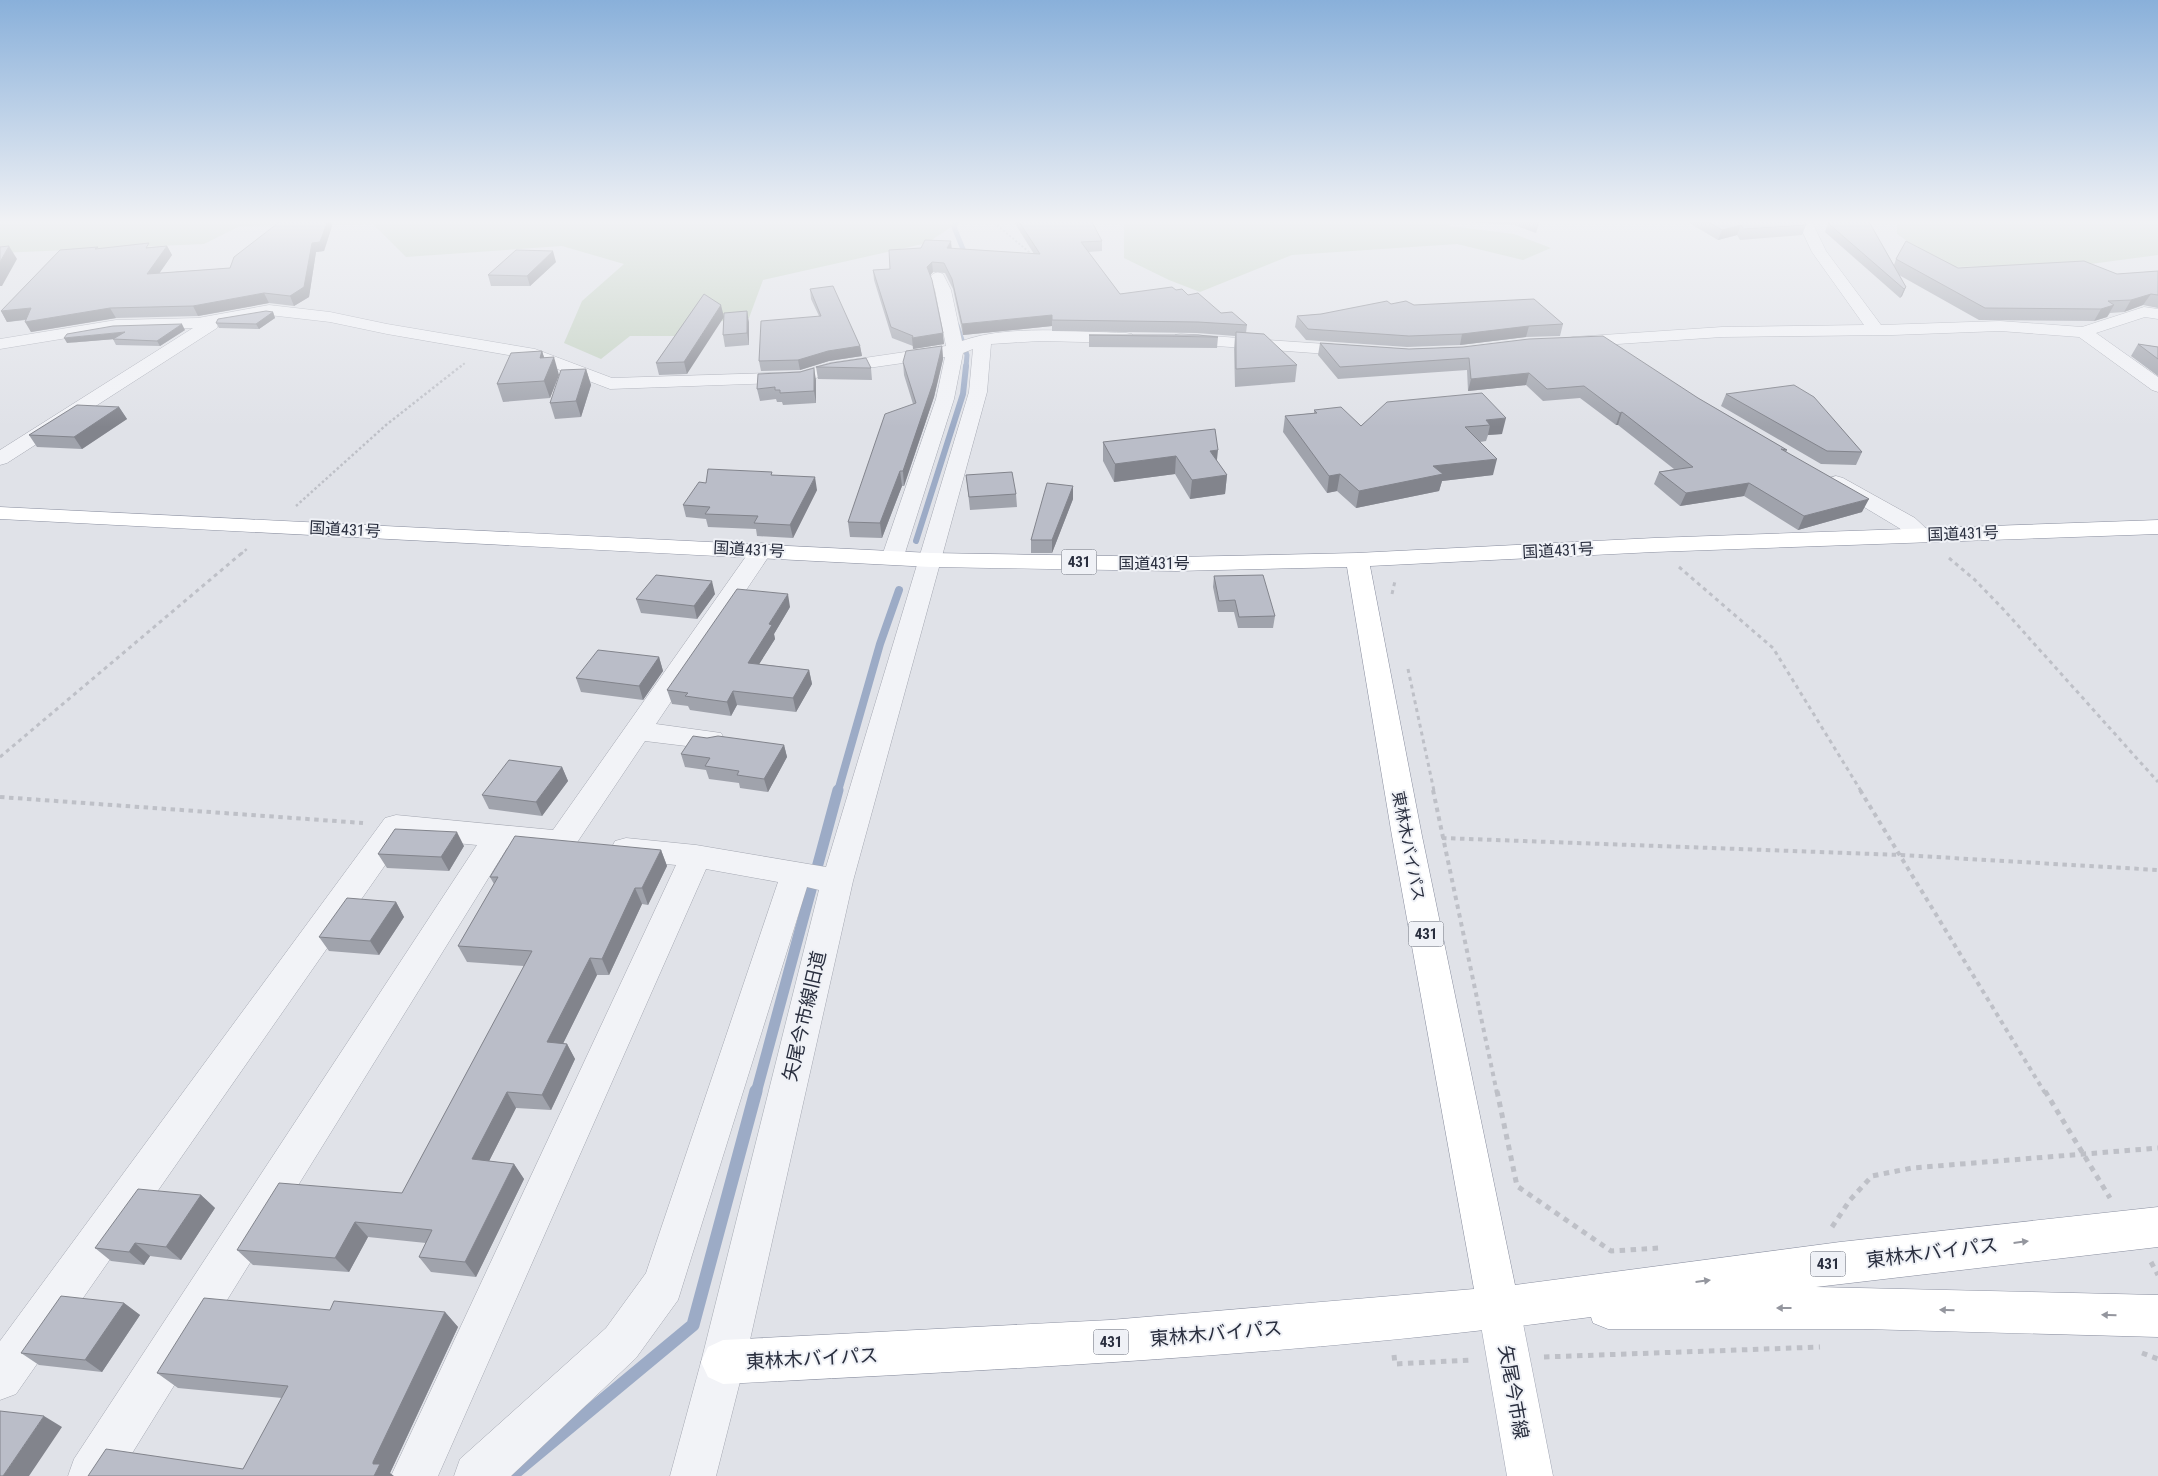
<svg xmlns="http://www.w3.org/2000/svg" width="2158" height="1476" viewBox="0 0 2158 1476" font-family="'Roboto Condensed','Noto Sans JP',sans-serif">
	<style>
		.green { fill: #c3d1c1 }
		.lines { fill: none; stroke-linecap: round; stroke-linejoin: round }
		.stream-far4 { stroke: #9cabc6; stroke-width: 5 }
		.stream-far3 { stroke: #9cabc6; stroke-width: 6 }
		.stream-far2 { stroke: #9cabc6; stroke-width: 8 }
		.stream-far1 { stroke: #9cabc6; stroke-width: 11 }
		.stream { stroke: #9cabc6; stroke-width: 13 }
		.minor-casing { stroke: #a5a8b2; stroke-width: 1 }
		.major-casing { stroke: #a0a5b3; stroke-width: 1 }
		.highway-casing { stroke: #888d9e; stroke-width: 1 }
		.path-far4 { stroke: #bec0c7; stroke-width: 2; stroke-dasharray: 2 2; stroke-linecap: butt }
		.path-far3 { stroke: #bec0c7; stroke-width: 2.5; stroke-dasharray: 2.5 2.5; stroke-linecap: butt }
		.path-far2 { stroke: #bec0c7; stroke-width: 3; stroke-dasharray: 4 4; stroke-linecap: butt }
		.path-far1 { stroke: #bec0c7; stroke-width: 4; stroke-dasharray: 4.5 4.5; stroke-linecap: butt }
		.path { stroke: #bec0c7; stroke-width: 5; stroke-dasharray: 5.5 5.5; stroke-linecap: butt }
		.minor { fill: #f2f3f7; fill-rule: evenodd }
		.major { fill: #fff; fill-rule: evenodd }
		.highway { fill: #fff; fill-rule: evenodd }
		.wall { fill: #a0a3ac }
		.shaded-wall { fill: #82848c }
		.building { fill: #babdc8; stroke: #82848c }
		.oneway { fill: #94969e }
		.labels { text-anchor: middle; stroke-width: 4; stroke-linejoin: round; paint-order: stroke }
		.shield { fill: #eff1f6; stroke: #646875; stroke-width: 1 }
		.shield-label { font-size: 15px; font-weight: bold; fill: #292e3e }
		.street-label { font-size: 16px; fill: #292e3e; stroke: #eff1f6 }
		.near-street-label { font-size: 19px; fill: #292e3e; stroke: #eff1f6 }
	</style>
	<rect width="100%" height="100%" fill="#e0e2e8"/>
	<path class="green" d="M 0,220 L 962,220 L 927,243 L 763,280 L 749,318 L 706,323 L 686,336 L 630,336 L 601,359 L 564,343 L 582,301 L 624,264 L 562,246 L 406,257 L 373,224 L 240,226 L 204,244 L 0,253 Z
		M 1124,220 L 1444,220 L 1450,226 L 1514,234 L 1551,248 L 1523,260 L 1457,244 L 1292,255 L 1200,292 L 1169,280 L 1124,258 Z
		M 1897,220 L 2155,220 L 2158,227 L 2158,255 L 2083,265 L 1944,267 L 1897,234 Z"/>
	<g class="lines">
		<path class="stream-far4" d="M 958,220 L 954,227 L 967,259
			M 957,325 L 967,355 L 966,367"/>
		<path class="stream-far3" d="M 916,541 L 963,394 L 966,366"/>
		<path class="stream-far2" d="M 838,791 L 880,644 L 899,590"/>
		<path class="stream-far1" d="M 756,1093 L 838,790"/>
		<path class="stream" d="M 511,1476 L 693,1325 L 756,1091"/>
		<defs>
			<path id="minor" d="M 1797,220 L 1811,220 L 1826,251 L 1881,325 L 2000,321 L 2082,327 L 2144,307 L 2158,309 L 2158,319 L 2145,317 L 2096,333 L 2158,377 L 2158,392 L 2152,390 L 2079,337 L 2000,331 L 1893,335 L 1722,337 L 1573,347 L 1567,346 L 1564,342 L 1567,338 L 1573,337 L 1722,327 L 1864,325 L 1812,252 Z
				M 938,272 L 943,274 L 951,290 L 962,341 C 1007,324 1077,332 1126,333 L 1132,334 L 1135,338 L 1132,342 L 1126,343 L 1040,341 L 991,344 L 987,392 L 853,881 L 745,1362 L 716,1476 L 670,1476 L 701,1362 L 819,890 L 807,887 L 678,1300 L 636,1358 L 511,1476 L 454,1476 L 460,1459 L 606,1328 L 646,1273 L 778,882 L 706,869 L 438,1476 L 391,1476 L 676,865 L 626,860 L 615,857 L 611,849 L 615,841 L 626,838 L 696,845 L 826,867 L 969,392 L 973,349 L 963,353 L 954,399 L 904,556 L 901,561 L 893,563 L 885,561 L 882,556 L 936,399 L 945,357 L 833,373 L 802,382 L 610,389 L 531,359 L 387,334 L 330,322 L 269,315 L 219,323 L 217,328 L 7,463 L 0,465 L 0,450 L 193,328 L 116,330 L 0,349 L 0,339 L 116,320 L 198,318 L 269,305 L 330,312 L 387,324 L 535,349 L 612,378 L 800,372 L 830,363 L 946,346 L 935,290 L 930,277 L 933,274 Z
				M 1181,334 L 1355,346 L 1361,347 L 1364,351 L 1361,355 L 1355,356 L 1175,343 L 1172,339 L 1175,335 Z
				M 1836,476 L 1843,478 L 1915,518 L 1933,535 L 1930,540 L 1922,542 L 1914,540 L 1899,528 L 1829,486 L 1826,482 L 1829,478 Z
				M 762,543 L 770,545 L 773,550 L 656,724 L 721,733 L 725,740 L 721,747 L 711,749 L 645,741 L 572,850 L 561,853 L 507,848 L 118,1476 L 68,1476 L 74,1459 L 477,845 L 404,838 L 16,1394 L 0,1400 L 0,1341 L 385,818 L 396,815 L 553,830 L 754,545 Z"/>
			<path id="major" d="M 1499,1287 L 1514,1293 L 1520,1308 L 1553,1476 L 1507,1476 L 1478,1308 L 1484,1293 Z"/>
			<path id="highway" d="M 0,507 L 931,553 L 1176,557 L 1357,553 L 1654,538 L 2158,520 L 2158,534 L 1654,552 L 1370,566 L 1422,836 L 1515,1285 L 1840,1242 L 2158,1207 L 2158,1247 L 1816,1287 L 2158,1295 L 2158,1337 L 1864,1329 L 1608,1329 L 1593,1323 L 1591,1317 C 1303,1355 1013,1369 723,1384 L 708,1377 L 701,1362 L 708,1347 L 723,1340 L 1110,1320 L 1474,1289 L 1392,836 L 1347,567 L 1176,571 L 931,567 L 0,519 Z"/>
		</defs>
		<use href="#minor" class="minor-casing"/>
		<use href="#major" class="major-casing"/>
		<use href="#highway" class="highway-casing"/>
		<path class="path-far4" d="M 991,220 L 1029,252 L 1028,256
			M 460,367 L 465,363"/>
		<path class="path-far3" d="M 296,506 L 386,425 L 461,366
			M 241,554 L 248,548"/>
		<path class="path-far2" d="M 1949,558 L 1975,580 L 2004,610 L 2158,782
			M 1679,567 L 1773,648 L 1861,791
			M 1392,594 L 1395,581
			M 1408,669 L 1434,791
			M 0,757 L 243,552"/>
		<path class="path-far1" d="M 1433,790 L 1497,1093
			M 1860,790 L 2045,1093
			M 0,797 L 363,823
			M 1442,838 L 1901,855 L 2158,870"/>
		<path class="path" d="M 1497,1091 L 1517,1186 L 1611,1251 L 1660,1248
			M 2045,1091 L 2110,1198
			M 1832,1227 L 1850,1200 L 1872,1176 L 1912,1168 L 2158,1148
			M 2151,1262 L 2158,1275
			M 2142,1353 L 2158,1359
			M 1394,1355 L 1395,1364 L 1472,1360
			M 1544,1357 L 1820,1347"/>
		<use href="#minor" class="minor"/>
		<use href="#major" class="major"/>
		<use href="#highway" class="highway"/>
	</g>
	<path class="wall" d="M 282,220 L 330,220 L 332,226 L 324,251 L 316,252 L 309,297 L 294,306 L 269,303 L 198,316 L 116,318 L 31,332 L 26,320 L 7,322 L 1,311 L 99,248 L 151,247 L 167,246 L 172,255 L 159,273 L 230,268 Z
		M 1014,220 L 1091,220 L 1102,241 L 1102,251 L 1088,252 L 1120,294 L 1176,290 L 1188,295 L 1221,313 L 1247,325 L 1246,333 L 1297,365 L 1295,382 L 1235,387 L 1234,349 L 1235,336 L 1197,333 L 1052,331 L 1052,326 L 963,335 L 953,289 L 945,273 L 933,272 L 930,275 L 944,344 L 913,349 L 913,346 L 892,338 L 874,280 L 873,270 L 890,269 L 952,249 L 1034,254 L 1014,222 Z
		M 1463,220 L 1539,220 L 1540,221 L 1536,233 L 1514,225 L 1463,222 Z
		M 1684,220 L 1801,220 L 1806,225 L 1802,235 L 1740,240 L 1737,235 L 1718,240 Z
		M 1829,220 L 1868,220 L 1894,265 L 1896,259 L 1958,268 L 2117,274 L 2158,271 L 2158,308 L 2143,305 L 2124,312 L 2110,313 L 2107,317 L 2094,321 L 1979,320 L 1899,275 L 1906,287 L 1902,296 L 1900,298 L 1825,232 Z
		M 556,262 L 530,286 L 491,286 L 488,275 Z
		M 810,289 L 860,346 L 862,356 L 829,361 L 800,370 L 761,371 L 759,361 L 819,316 L 811,299 Z
		M 704,294 L 687,374 L 659,375 L 656,363 Z
		M 1391,304 L 1414,305 L 1563,324 L 1560,336 L 1526,337 L 1460,345 L 1407,347 L 1306,340 L 1295,327 L 1297,316 L 1321,314 Z
		M 273,312 L 275,318 L 259,329 L 219,328 L 216,323 Z
		M 749,322 L 749,345 L 725,347 L 723,335 Z
		M 185,330 L 160,346 L 116,345 L 113,339 L 67,343 Z
		M 1089,335 L 1218,337 L 1217,348 L 1089,347 Z
		M 1320,343 L 1409,349 L 1463,347 L 1698,398 L 1787,450 L 1786,452 L 1862,512 L 1798,530 L 1744,496 L 1680,506 L 1654,484 L 1659,472 L 1674,469 L 1618,425 L 1616,425 L 1580,398 L 1543,401 L 1526,385 L 1468,391 L 1467,370 L 1338,379 L 1318,355 Z
		M 2138,344 L 2158,347 L 2158,376 L 2131,356 Z
		M 942,346 L 943,359 L 934,397 L 904,486 L 902,486 L 882,538 L 850,537 L 848,522 L 913,404 L 904,375 L 903,362 Z
		M 542,351 L 544,358 L 559,375 L 550,398 L 503,402 L 497,384 Z
		M 816,367 L 871,368 L 872,380 L 818,379 Z
		M 586,369 L 591,385 L 581,417 L 555,419 L 550,403 Z
		M 816,380 L 816,403 L 783,405 L 782,402 L 777,402 L 776,399 L 760,401 L 757,389 Z
		M 1482,393 L 1502,434 L 1488,435 L 1486,441 L 1480,442 L 1493,475 L 1442,481 L 1439,491 L 1356,508 L 1337,491 L 1327,493 L 1283,432 L 1285,416 L 1314,413 L 1314,410 L 1361,426 Z
		M 1726,394 L 1862,452 L 1856,465 L 1821,464 L 1721,406 Z
		M 119,407 L 127,419 L 82,449 L 37,447 L 29,435 Z
		M 1103,442 L 1217,462 L 1227,475 L 1225,494 L 1190,499 L 1175,474 L 1114,482 L 1103,461 Z
		M 773,475 L 817,490 L 793,538 L 757,536 L 756,529 L 708,527 L 706,519 L 686,517 L 683,505 L 706,483 Z
		M 966,475 L 1016,494 L 1017,507 L 970,510 Z
		M 1073,486 L 1073,499 L 1052,553 L 1031,553 L 1031,540 Z
		M 1214,576 L 1275,616 L 1273,628 L 1238,628 L 1234,612 L 1218,612 L 1213,587 Z
		M 715,594 L 697,619 L 641,613 L 636,599 Z
		M 790,607 L 774,634 L 775,639 L 759,664 L 809,670 L 812,684 L 796,712 L 737,705 L 731,716 L 690,710 L 688,706 L 672,704 L 667,690 Z
		M 659,657 L 663,671 L 643,700 L 581,692 L 576,678 Z
		M 707,738 L 784,745 L 787,757 L 768,792 L 740,788 L 739,783 L 709,779 L 706,770 L 685,767 L 681,754 Z
		M 562,767 L 568,781 L 542,816 L 489,809 L 482,795 Z
		M 464,846 L 449,871 L 387,868 L 378,854 Z
		M 661,850 L 667,866 L 648,905 L 642,904 L 609,975 L 597,975 L 563,1043 L 567,1044 L 575,1059 L 551,1110 L 516,1108 L 489,1161 L 514,1164 L 524,1179 L 476,1277 L 431,1272 L 419,1257 L 426,1243 L 368,1237 L 349,1272 L 253,1265 L 237,1250 L 402,1193 L 524,966 L 467,962 L 458,946 L 494,884 L 490,877 Z
		M 396,902 L 404,917 L 379,955 L 329,951 L 319,937 Z
		M 201,1195 L 215,1208 L 181,1260 L 150,1256 L 144,1265 L 111,1261 L 95,1248 Z
		M 124,1303 L 140,1315 L 102,1372 L 39,1365 L 21,1353 Z
		M 330,1310 L 445,1312 L 458,1327 L 390,1473 L 243,1469 L 282,1398 L 178,1388 L 157,1373 Z"/>
	<path class="shaded-wall" d="M 328,220 L 330,220 L 332,226 L 324,251 L 316,252 L 309,297 L 294,306 L 290,296 L 312,243 Z
		M 1741,225 L 1737,235 L 1718,240 L 1722,230 Z
		M 951,241 L 952,251 L 947,248 Z
		M 9,246 L 17,259 L 2,286 L 0,286 L 0,262 Z
		M 167,246 L 172,255 L 152,284 L 147,274 Z
		M 553,251 L 556,262 L 530,286 L 527,276 Z
		M 932,262 L 933,272 L 928,278 L 927,267 Z
		M 1906,287 L 1902,296 L 1900,298 L 1904,289 Z
		M 264,293 L 269,303 L 198,316 L 193,306 Z
		M 2151,294 L 2143,305 L 2124,312 L 2131,300 Z
		M 721,305 L 724,317 L 687,374 L 684,362 Z
		M 2114,305 L 2107,317 L 2094,321 L 2101,309 Z
		M 31,308 L 37,318 L 7,322 L 1,311 Z
		M 110,308 L 116,318 L 31,332 L 25,322 Z
		M 747,311 L 749,322 L 749,345 L 747,333 Z
		M 273,312 L 275,318 L 259,329 L 256,324 Z
		M 1052,315 L 1052,326 L 963,335 L 962,324 Z
		M 182,324 L 185,330 L 160,346 L 157,341 Z
		M 1529,326 L 1526,337 L 1460,345 L 1462,334 Z
		M 125,332 L 128,338 L 67,343 L 64,338 Z
		M 943,333 L 944,344 L 913,349 L 912,338 Z
		M 860,346 L 862,356 L 829,361 L 800,370 L 798,360 L 828,351 Z
		M 942,346 L 943,359 L 934,397 L 904,486 L 903,471 Z
		M 542,351 L 548,369 L 540,358 Z
		M 554,357 L 559,375 L 550,398 L 544,381 Z
		M 814,368 L 816,380 L 816,403 L 814,391 Z
		M 586,369 L 591,385 L 581,417 L 576,401 Z
		M 1529,373 L 1526,385 L 1468,391 L 1471,379 Z
		M 119,407 L 127,419 L 82,449 L 74,437 Z
		M 1622,412 L 1618,425 L 1616,425 L 1620,413 Z
		M 1506,418 L 1502,434 L 1488,435 L 1490,425 L 1486,420 Z
		M 1218,450 L 1216,469 L 1210,451 Z
		M 1176,456 L 1175,474 L 1114,482 L 1115,464 Z
		M 1497,459 L 1493,475 L 1442,481 L 1439,491 L 1356,508 L 1359,491 L 1433,466 Z
		M 900,471 L 902,486 L 882,538 L 880,523 Z
		M 1340,474 L 1337,491 L 1327,493 L 1329,476 Z
		M 1227,475 L 1225,494 L 1190,499 L 1192,480 Z
		M 815,477 L 817,490 L 793,538 L 790,525 Z
		M 1749,483 L 1744,496 L 1680,506 L 1686,493 Z
		M 1073,486 L 1073,499 L 1052,553 L 1052,540 Z
		M 1869,499 L 1862,512 L 1798,530 L 1804,516 Z
		M 712,581 L 715,594 L 697,619 L 694,606 Z
		M 788,594 L 790,607 L 774,634 L 775,639 L 751,677 L 748,663 L 769,624 Z
		M 659,657 L 663,671 L 643,700 L 639,686 Z
		M 809,670 L 812,684 L 796,712 L 793,698 Z
		M 733,691 L 737,705 L 731,716 L 727,702 Z
		M 784,745 L 787,757 L 768,792 L 764,779 Z
		M 562,767 L 568,781 L 542,816 L 536,802 Z
		M 457,832 L 464,846 L 449,871 L 441,857 Z
		M 661,850 L 667,866 L 648,905 L 642,888 Z
		M 635,888 L 642,904 L 609,975 L 602,959 Z
		M 396,902 L 404,917 L 379,955 L 370,941 Z
		M 590,958 L 597,975 L 556,1058 L 547,1042 Z
		M 567,1044 L 575,1059 L 551,1110 L 542,1095 Z
		M 507,1092 L 516,1108 L 482,1175 L 472,1159 Z
		M 514,1164 L 524,1179 L 476,1277 L 465,1262 Z
		M 201,1195 L 215,1208 L 181,1260 L 166,1247 Z
		M 355,1222 L 368,1237 L 349,1272 L 335,1258 Z
		M 135,1243 L 150,1256 L 144,1265 L 129,1252 Z
		M 124,1303 L 140,1315 L 102,1372 L 85,1360 Z
		M 445,1312 L 458,1327 L 390,1473 L 394,1476 L 374,1476 L 373,1462 Z
		M 44,1416 L 62,1427 L 29,1476 L 3,1476 Z"/>
	<path class="building" d="M 282,220 L 328,220 L 320,242 L 312,243 L 304,287 L 290,296 L 264,293 L 193,306 L 110,308 L 25,322 L 31,308 L 1,311 L 60,250 L 98,247 L 95,249 L 149,243 L 146,248 L 167,246 L 147,274 L 230,268 L 234,257 Z
		M 1018,220 L 1091,220 L 1102,241 L 1081,242 L 1120,294 L 1172,287 L 1176,290 L 1182,289 L 1188,295 L 1198,293 L 1221,313 L 1232,312 L 1247,325 L 1198,322 L 1052,320 L 1052,315 L 962,324 L 952,279 L 944,263 L 932,262 L 927,267 L 932,280 L 943,333 L 912,338 L 913,336 L 891,327 L 873,270 L 890,269 L 889,250 L 921,248 L 925,240 L 951,241 L 947,248 L 1040,254 Z
		M 1705,220 L 1801,220 L 1805,222 L 1806,225 L 1743,229 L 1741,225 L 1722,230 Z
		M 1830,220 L 1868,220 L 1906,287 L 1904,289 L 1829,224 Z
		M 1906,241 L 1958,268 L 2084,261 L 2117,274 L 2158,271 L 2158,295 L 2151,294 L 2131,300 L 2108,301 L 2114,305 L 2101,309 L 1985,308 L 1896,259 Z
		M 9,246 L 0,262 L 0,247 Z
		M 516,250 L 553,251 L 527,276 L 488,275 Z
		M 833,286 L 860,346 L 828,351 L 798,360 L 759,361 L 761,321 L 821,316 L 810,289 Z
		M 704,294 L 721,305 L 684,362 L 656,363 Z
		M 1534,299 L 1563,324 L 1529,326 L 1462,334 L 1409,336 L 1308,329 L 1297,316 L 1321,314 L 1387,301 L 1391,304 L 1406,301 L 1414,305 Z
		M 266,311 L 273,312 L 256,324 L 216,323 L 218,319 Z
		M 747,311 L 747,333 L 723,335 L 724,313 Z
		M 182,324 L 157,341 L 113,339 L 125,332 L 64,338 L 67,334 L 113,326 Z
		M 1236,332 L 1264,334 L 1297,365 L 1236,369 Z
		M 1089,335 L 1198,335 L 1218,337 Z
		M 1603,336 L 1698,398 L 1787,450 L 1781,449 L 1869,499 L 1804,516 L 1749,483 L 1686,493 L 1659,472 L 1693,467 L 1622,412 L 1620,413 L 1584,386 L 1547,389 L 1529,373 L 1471,379 L 1469,358 L 1340,367 L 1320,343 L 1409,349 L 1463,347 L 1529,339 Z
		M 2138,344 L 2158,347 L 2158,359 Z
		M 942,346 L 933,383 L 903,471 L 900,471 L 880,523 L 848,522 L 885,414 L 916,403 L 903,362 L 906,351 Z
		M 542,351 L 540,358 L 554,357 L 544,381 L 497,384 L 511,353 Z
		M 866,358 L 871,368 L 816,367 L 832,363 Z
		M 814,368 L 814,391 L 780,393 L 780,390 L 775,390 L 775,387 L 757,389 L 758,374 L 800,372 Z
		M 586,369 L 576,401 L 550,403 L 561,370 Z
		M 1794,385 L 1814,397 L 1862,452 L 1827,451 L 1726,394 Z
		M 1482,393 L 1506,418 L 1486,420 L 1490,425 L 1465,427 L 1497,459 L 1433,466 L 1443,474 L 1359,491 L 1340,474 L 1329,476 L 1285,416 L 1317,413 L 1314,410 L 1341,407 L 1361,426 L 1387,402 Z
		M 77,405 L 119,407 L 74,437 L 29,435 Z
		M 1215,429 L 1218,450 L 1210,451 L 1227,475 L 1192,480 L 1176,456 L 1115,464 L 1103,442 Z
		M 708,469 L 772,472 L 771,475 L 815,477 L 790,525 L 754,523 L 758,516 L 705,514 L 710,507 L 683,505 L 699,482 L 706,483 Z
		M 1012,472 L 1016,494 L 969,497 L 966,475 Z
		M 1047,483 L 1073,486 L 1052,540 L 1031,540 Z
		M 656,575 L 712,581 L 694,606 L 636,599 Z
		M 1263,575 L 1275,616 L 1239,617 L 1235,600 L 1219,601 L 1214,576 Z
		M 737,589 L 788,594 L 769,624 L 772,625 L 748,663 L 809,670 L 793,698 L 733,691 L 727,702 L 685,696 L 688,693 L 667,690 Z
		M 598,650 L 659,657 L 639,686 L 576,678 Z
		M 693,736 L 707,738 L 718,736 L 784,745 L 764,779 L 737,775 L 739,771 L 705,766 L 710,758 L 681,754 Z
		M 509,760 L 562,767 L 536,802 L 482,795 Z
		M 395,829 L 457,832 L 441,857 L 378,854 Z
		M 515,836 L 661,850 L 642,888 L 635,888 L 602,959 L 590,958 L 547,1042 L 567,1044 L 542,1095 L 507,1092 L 472,1159 L 514,1164 L 465,1262 L 419,1257 L 432,1230 L 355,1222 L 335,1258 L 237,1250 L 279,1183 L 402,1193 L 532,951 L 458,946 L 498,877 L 490,877 Z
		M 347,898 L 396,902 L 370,941 L 319,937 Z
		M 138,1189 L 201,1195 L 166,1247 L 135,1243 L 129,1252 L 95,1248 Z
		M 61,1296 L 124,1303 L 85,1360 L 21,1353 Z
		M 204,1298 L 330,1310 L 334,1301 L 445,1312 L 373,1462 L 373,1464 L 380,1464 L 374,1476 L 88,1476 L 106,1449 L 243,1469 L 288,1386 L 157,1373 Z
		M 0,1411 L 44,1416 L 3,1476 L 0,1476 Z"/>
	<defs><path id="oneway-solid" d="M-6-.8H1V-3.2L6.5 0L1 3.2V.8H-6Z" transform="scale(1.25)"/></defs>
	<g class="oneway">
		<use href="#oneway-solid" transform="translate(2021 1242) rotate(-7)"/>
		<use href="#oneway-solid" transform="translate(1703 1281) rotate(-7)"/>
		<use href="#oneway-solid" transform="translate(1784 1308) rotate(-180)"/>
		<use href="#oneway-solid" transform="translate(1947 1310) rotate(-178)"/>
		<use href="#oneway-solid" transform="translate(2109 1315) rotate(-178)"/>
	</g>
	<linearGradient id="sky" x2="0" y2="1"><stop stop-color="#89b0da"/><stop offset="0.52" stop-color="#f1f2f5"/><stop offset="1" stop-color="#f1f2f5" stop-opacity="0"/></linearGradient>
	<rect width="2158" height="427" fill="url(#sky)"/>
	<g class="labels">
		<g class="shield">
			<rect x="1061.5" y="549.5" width="35" height="25" rx="4"/>
			<rect x="1408.5" y="921.5" width="35" height="25" rx="4"/>
			<rect x="1810.5" y="1251.5" width="35" height="25" rx="4"/>
			<rect x="1093.5" y="1329.5" width="35" height="25" rx="4"/>
		</g>
		<g class="shield-label">
			<text x="1079" y="567">431</text>
			<text x="1426" y="939">431</text>
			<text x="1828" y="1269">431</text>
			<text x="1111" y="1347">431</text>
		</g>
		<g class="street-label">
			<text transform="translate(345 529) rotate(3)" y="6">国道431号</text>
			<text transform="translate(1963 533) rotate(-2)" y="6">国道431号</text>
			<text transform="translate(749 549) rotate(3)" y="6">国道431号</text>
			<text transform="translate(1558 550) rotate(-3)" y="6">国道431号</text>
			<text x="1154" y="569">国道431号</text>
			<text transform="translate(1409 846) rotate(79)" y="6">東林木バイパス</text>
		</g>
		<g class="near-street-label">
			<text transform="translate(804 1016) rotate(-77)" y="7">矢尾今市線旧道</text>
			<text transform="translate(1932 1252) rotate(-7)" y="7">東林木バイパス</text>
			<text transform="translate(1216 1333) rotate(-5)" y="7">東林木バイパス</text>
			<text transform="translate(812 1358) rotate(-3)" y="7">東林木バイパス</text>
			<text transform="translate(1514 1392) rotate(80)" y="7">矢尾今市線</text>
		</g>
	</g>
</svg>
